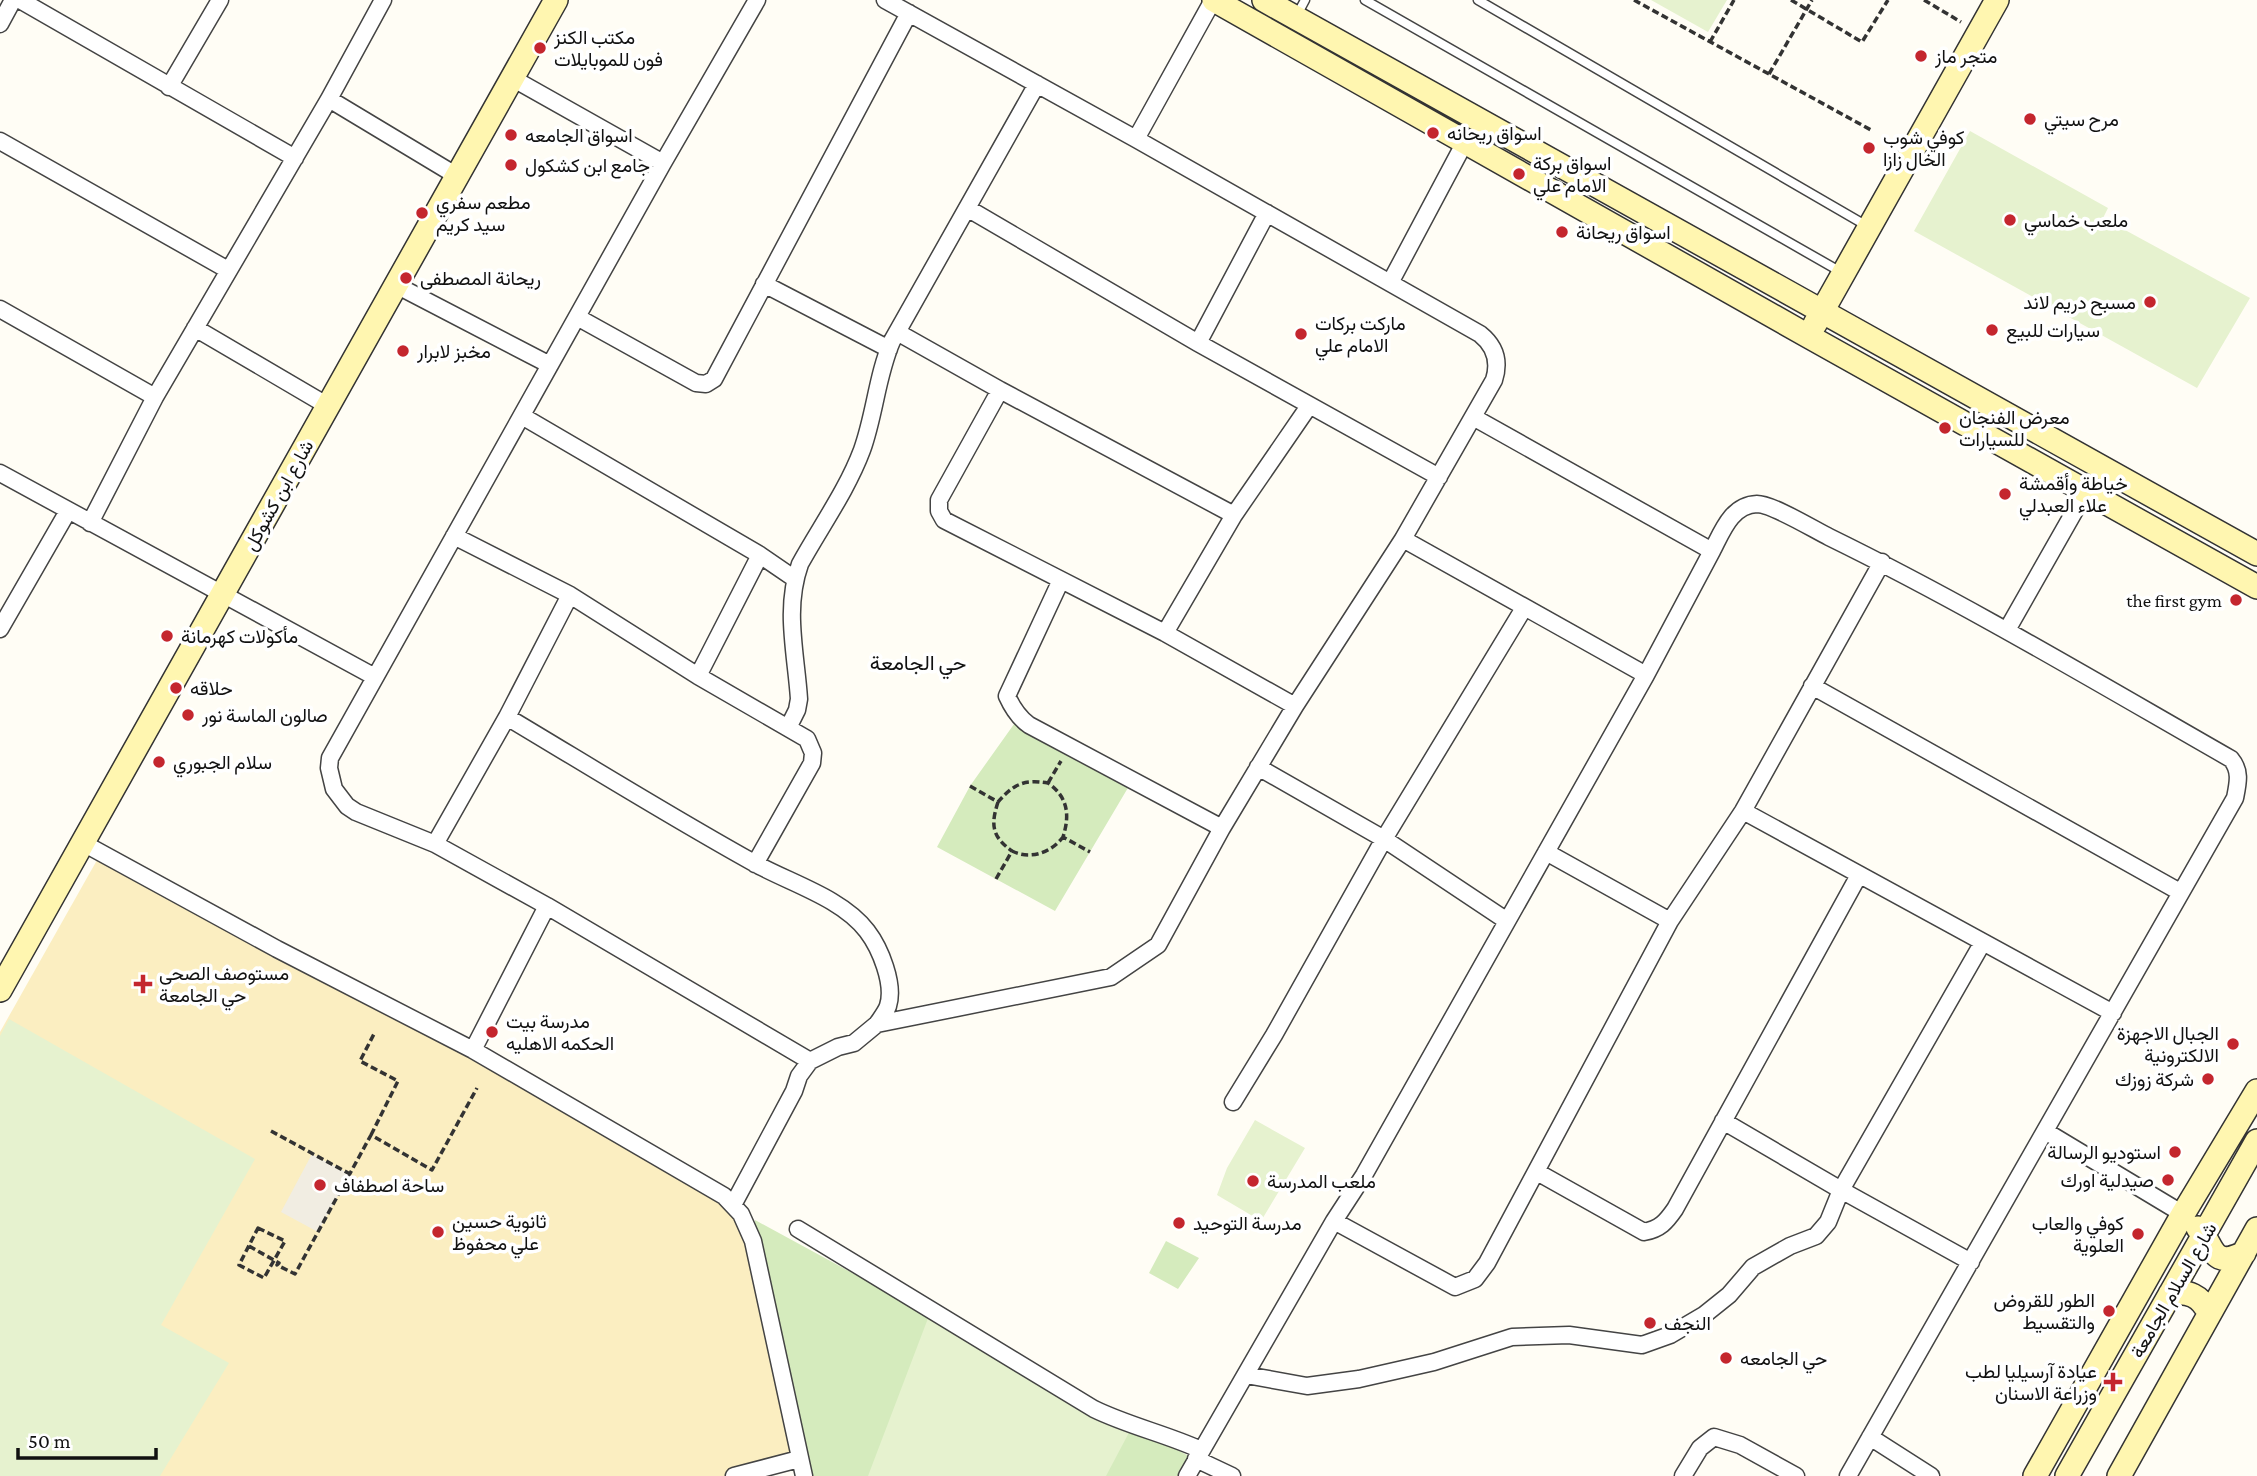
<svg xmlns="http://www.w3.org/2000/svg" width="2257" height="1476" viewBox="0 0 2257 1476" font-family="'Crimson Pro',Vazirmatn,serif">
	<style>
		.green { fill: #d5ebbd }
		.sand { fill: #fbeec1 }
		.pitch { fill: #e6f2cf }
		.plaza { fill: #f1ede2 }
		.lines { fill: none; stroke-linecap: round; stroke-linejoin: round }
		.lane-casing { stroke: #444; stroke-width: 11 }
		.street-casing { stroke: #444; stroke-width: 19 }
		.secondary-casing { stroke: #333; stroke-width: 26 }
		.path { stroke: #333; stroke-width: 3.5; stroke-dasharray: 7 3.5; stroke-linecap: butt }
		.lane { stroke: #fff; stroke-width: 8 }
		.street { stroke: #fff; stroke-width: 16 }
		.secondary { stroke: #fff6b0; stroke-width: 23 }
		.poi-dot { fill: #c4262e; stroke: #fff; stroke-width: 2.5 }
		.labels { text-anchor: middle; stroke-width: 7; stroke-linejoin: round; paint-order: stroke }
		.poi-label { font-size: 19px; fill: #111; stroke: #fff; text-anchor: start }
		.street-label { font-size: 19px; fill: #111; stroke: #fff }
		.neighbourhood-label { font-size: 21px; fill: #111; stroke: #fff }
	</style>
	<rect width="100%" height="100%" fill="#fffdf5"/>
	<path class="green" d="M 1019,717 L 1132,781 L 1055,911 L 937,847 L 970,786 Z
		M 755,1220 L 1196,1460 L 1187,1476 L 807,1476 L 753,1241 Z
		M 1166,1241 L 1199,1258 L 1178,1289 L 1149,1273 Z"/>
	<path class="sand" d="M 101,853 L 473,1050 L 741,1214 L 799,1459 L 734,1476 L 0,1476 L 0,1032 Z"/>
	<path class="pitch" d="M 1651,0 L 1727,0 L 1708,32 Z
		M 1970,131 L 2108,208 L 2103,218 L 2250,298 L 2197,388 L 1914,231 Z
		M 9,1019 L 255,1159 L 161,1325 L 229,1363 L 160,1476 L 0,1476 L 0,1036 Z
		M 1255,1120 L 1305,1148 L 1261,1221 L 1217,1195 L 1227,1168 Z
		M 930,1313 L 1133,1425 L 1106,1476 L 868,1476 Z"/>
	<path class="plaza" d="M 312,1154 L 350,1174 L 318,1232 L 281,1212 Z"/>
	<g class="lines">
		<defs>
			<path id="lane" d="M 1365,0 L 1841,272
				M 1478,0 L 1867,226
				M 1297,15 L 1305,0"/>
			<path id="street" d="M 20,0 L 295,158
				M 757,0 L 663,163 L 330,758 L 329,768 L 334,789 L 347,806 L 356,812 L 435,844 L 547,906 L 810,1061
				M 0,24 L 13,0
				M 512,78 L 663,163
				M 169,87 L 220,0
				M 329,99 L 457,176
				M 1136,139 L 1213,0
				M 0,141 L 228,270
				M 967,208 L 1198,343 L 1439,477
				M 1390,283 L 1465,142
				M 764,284 L 889,349
				M 396,285 L 550,365
				M 0,309 L 155,397
				M 577,317 L 696,383 L 706,384 L 714,379 L 909,13
				M 195,328 L 328,406
				M 897,332 L 1000,390 L 1234,515
				M 1198,343 L 1267,213
				M 1000,390 L 939,500 L 939,511 L 944,520 L 1165,633 L 1295,706
				M 522,416 L 760,555 L 795,579
				M 1473,417 L 1712,551 C 1722,532 1731,505 1757,504 C 1772,504 1813,529 1829,537 C 1966,604 2098,683 2231,759 C 2241,771 2238,783 2235,798 L 1848,1476
				M 0,473 L 375,677
				M 90,523 L 155,397 L 329,99 L 383,0
				M 454,536 L 570,595 L 698,676 L 807,739 L 813,753 L 812,763 L 755,864
				M 1403,539 L 1646,675
				M 1061,580 L 1007,696 C 1012,707 1019,718 1029,725 L 1222,828
				M 0,629 L 68,511
				M 2007,630 L 2086,491
				M 1165,633 L 1234,515 L 1309,406
				M 698,676 L 760,555
				M 1812,686 L 2180,892
				M 507,717 C 589,766 671,817 754,863 C 790,883 842,898 867,931 C 880,948 895,984 888,1006 C 886,1012 881,1018 877,1024
				M 788,728 L 797,710 L 799,699 C 796,653 784,609 800,564 C 821,526 847,490 862,450 C 875,414 877,375 892,341 L 1037,84
				M 1258,767 L 1384,839 L 1507,921
				M 1743,811 L 2113,1013
				M 83,843 L 277,949 L 473,1050 L 724,1196 L 741,1214 L 753,1241 L 804,1476
				M 435,844 L 507,717 L 570,595
				M 1546,852 L 1670,921
				M 473,1050 L 547,906
				M 1233,1102 L 1274,1035 L 1384,839 L 1524,608
				M 1723,1121 L 1841,1190 L 1971,1262
				M 2045,1131 L 2183,1214
				M 1537,1172 L 1644,1232 C 1660,1229 1666,1222 1675,1209 L 1859,875
				M 733,1205 L 794,1091 L 799,1076 L 810,1061 L 838,1047 L 854,1043 L 877,1024 L 1111,977 L 1158,945 L 1222,828 L 1295,706 L 1403,539 L 1494,380 C 1500,361 1495,346 1480,334 L 1136,139 L 885,0
				M 1334,1221 L 1455,1287 L 1475,1279 L 1487,1263 L 1670,921 L 1743,811 L 1882,562
				M 798,1229 L 1094,1409 C 1129,1426 1166,1434 1201,1450
				M 1246,1375 L 1307,1386 L 1359,1379 L 1434,1362 L 1512,1337 L 1569,1335 L 1642,1345 L 1670,1335 L 1704,1315 L 1729,1295 L 1753,1267 L 1790,1246 L 1816,1236 L 1828,1222 L 1841,1190 L 1983,942
				M 1870,1437 L 1931,1476
				M 1196,1459 L 1232,1476
				M 734,1476 L 799,1459
				M 1187,1476 L 1334,1221 L 1364,1175 L 1646,675 L 1712,551
				M 1683,1476 L 1700,1448 L 1714,1437 L 1740,1445 L 1796,1476"/>
			<path id="secondary" d="M 1214,0 L 1808,336 L 2257,587
				M 1264,0 L 2257,554
				M 1815,324 L 1997,0
				M 0,990 L 556,0
				M 2198,1228 C 2214,1244 2210,1270 2244,1253
				M 2170,1294 C 2188,1290 2201,1296 2209,1313
				M 2035,1476 L 2183,1214 L 2257,1091
				M 2067,1476 L 2257,1141
				M 2119,1476 L 2257,1229"/>
		</defs>
		<use href="#lane" class="lane-casing"/>
		<use href="#street" class="street-casing"/>
		<use href="#secondary" class="secondary-casing"/>
		<path class="path" d="M 1634,0 L 1871,130
			M 1791,0 L 1862,42 L 1888,0
			M 1924,0 L 1961,22
			M 1710,42 L 1734,0
			M 1769,74 L 1812,0
			M 1048,783 L 1061,761
			M 970,786 L 998,802 C 1014,784 1024,779 1048,783 C 1068,797 1070,815 1063,837 L 1090,852
			M 998,802 C 991,824 991,836 1012,851
			M 996,879 L 1012,851 C 1030,860 1051,853 1063,837
			M 271,1131 L 350,1174
			M 371,1135 L 398,1081 L 360,1061 L 375,1032
			M 258,1228 L 285,1241 L 264,1278 L 239,1265 Z
			M 249,1246 L 279,1263 L 277,1265 L 295,1274 L 371,1135 L 432,1170 L 477,1088"/>
		<use href="#lane" class="lane"/>
		<use href="#street" class="street"/>
		<use href="#secondary" class="secondary"/>
	</g>
	<g class="poi-dot">
		<circle cx="540" cy="48" r="7"/>
		<circle cx="1921" cy="56" r="7"/>
		<circle cx="2030" cy="119" r="7"/>
		<circle cx="1433" cy="133" r="7"/>
		<circle cx="511" cy="135" r="7"/>
		<circle cx="1869" cy="148" r="7"/>
		<circle cx="511" cy="165" r="7"/>
		<circle cx="1519" cy="174" r="7"/>
		<circle cx="422" cy="213" r="7"/>
		<circle cx="2010" cy="220" r="7"/>
		<circle cx="1562" cy="232" r="7"/>
		<circle cx="406" cy="278" r="7"/>
		<circle cx="2150" cy="302" r="7"/>
		<circle cx="1992" cy="330" r="7"/>
		<circle cx="1301" cy="334" r="7"/>
		<circle cx="403" cy="351" r="7"/>
		<circle cx="1945" cy="428" r="7"/>
		<circle cx="2005" cy="494" r="7"/>
		<circle cx="2236" cy="600" r="7"/>
		<circle cx="167" cy="636" r="7"/>
		<circle cx="176" cy="688" r="7"/>
		<circle cx="188" cy="715" r="7"/>
		<circle cx="159" cy="762" r="7"/>
		<path d="M139.5 973.5h7v7h7v7h-7v7h-7v-7h-7v-7h7z"/>
		<circle cx="492" cy="1032" r="7"/>
		<circle cx="2233" cy="1044" r="7"/>
		<circle cx="2208" cy="1079" r="7"/>
		<circle cx="2175" cy="1152" r="7"/>
		<circle cx="2168" cy="1180" r="7"/>
		<circle cx="1253" cy="1181" r="7"/>
		<circle cx="320" cy="1185" r="7"/>
		<circle cx="1179" cy="1223" r="7"/>
		<circle cx="438" cy="1232" r="7"/>
		<circle cx="2138" cy="1234" r="7"/>
		<circle cx="2109" cy="1311" r="7"/>
		<circle cx="1650" cy="1323" r="7"/>
		<circle cx="1726" cy="1358" r="7"/>
		<path d="M2109.5 1371.5h7v7h7v7h-7v7h-7v-7h-7v-7h7z"/>
	</g>
	<g class="labels">
		<g class="poi-label">
			<text x="554" y="44">مكتب الكنز<tspan x="554" dy="22">فون للموبايلات</tspan></text>
			<text x="1935" y="63">متجر ماز</text>
			<text x="2044" y="126">مرح سيتي</text>
			<text x="1447" y="140">اسواق ريحانه</text>
			<text x="525" y="142">اسواق الجامعه</text>
			<text x="1883" y="144">كوفي شوب<tspan x="1883" dy="22">الخال زازا</tspan></text>
			<text x="1533" y="170">اسواق بركة<tspan x="1533" dy="22">الامام علي</tspan></text>
			<text x="525" y="172">جامع ابن كشكول</text>
			<text x="436" y="209">مطعم سفري<tspan x="436" dy="22">سيد كريم</tspan></text>
			<text x="2024" y="227">ملعب خماسي</text>
			<text x="1576" y="239">اسواق ريحانة</text>
			<text x="420" y="285">ريحانة المصطفى</text>
			<text x="2136" y="309" text-anchor="end">مسبح دريم لاند</text>
			<text x="1315" y="330">ماركت بركات<tspan x="1315" dy="22">الامام علي</tspan></text>
			<text x="2006" y="337">سيارات للبيع</text>
			<text x="417" y="358">مخبز لابرار</text>
			<text x="1959" y="424">معرض الفنجان<tspan x="1959" dy="22">للسيارات</tspan></text>
			<text x="2019" y="490">خياطة وأقمشة<tspan x="2019" dy="22">علاء العبدلي</tspan></text>
			<text x="2222" y="607" text-anchor="end">the first gym</text>
			<text x="181" y="643">مأكولات كهرمانة</text>
			<text x="190" y="695">حلاقه</text>
			<text x="202" y="722">صالون الماسة نور</text>
			<text x="173" y="769">سلام الجبوري</text>
			<text x="159" y="980">مستوصف الصحي<tspan x="159" dy="22">حي الجامعة</tspan></text>
			<text x="506" y="1028">مدرسة بيت<tspan x="506" dy="22">الحكمه الاهليه</tspan></text>
			<text x="2219" y="1040" text-anchor="end">الجبال الاجهزة<tspan x="2219" dy="22">الالكترونية</tspan></text>
			<text x="2194" y="1086" text-anchor="end">شركة زوزك</text>
			<text x="2161" y="1159" text-anchor="end">استوديو الرسالة</text>
			<text x="2154" y="1187" text-anchor="end">صيدلية اورك</text>
			<text x="1267" y="1188">ملعب المدرسة</text>
			<text x="334" y="1192">ساحة اصطفاف</text>
			<text x="452" y="1228">ثانوية حسين<tspan x="452" dy="22">علي محفوظ</tspan></text>
			<text x="1193" y="1230">مدرسة التوحيد</text>
			<text x="2124" y="1230" text-anchor="end">كوفي والعاب<tspan x="2124" dy="22">العلوية</tspan></text>
			<text x="2095" y="1307" text-anchor="end">الطور للقروض<tspan x="2095" dy="22">والتقسيط</tspan></text>
			<text x="1664" y="1330">النجف</text>
			<text x="1740" y="1365">حي الجامعه</text>
			<text x="2097" y="1378" text-anchor="end">عيادة آرسيليا لطب<tspan x="2097" dy="22">وزراعة الاسنان</tspan></text>
		</g>
		<g class="street-label">
			<text transform="translate(278 495) rotate(-61)" y="7">شارع ابن كشوكل</text>
			<text transform="translate(2173 1290) rotate(-60)" y="7">شارع السلام الجامعة</text>
		</g>
		<g class="neighbourhood-label">
			<text x="918" y="670">حي الجامعة</text>
		</g>
	</g>
	<path d="M18 1448v10h138v-10" fill="none" stroke="#111111" stroke-width="3.5"/>
	<text x="28" y="1448" font-size="21" fill="#111111" stroke="#ffffff" stroke-width="5" paint-order="stroke">50 m</text>
</svg>
